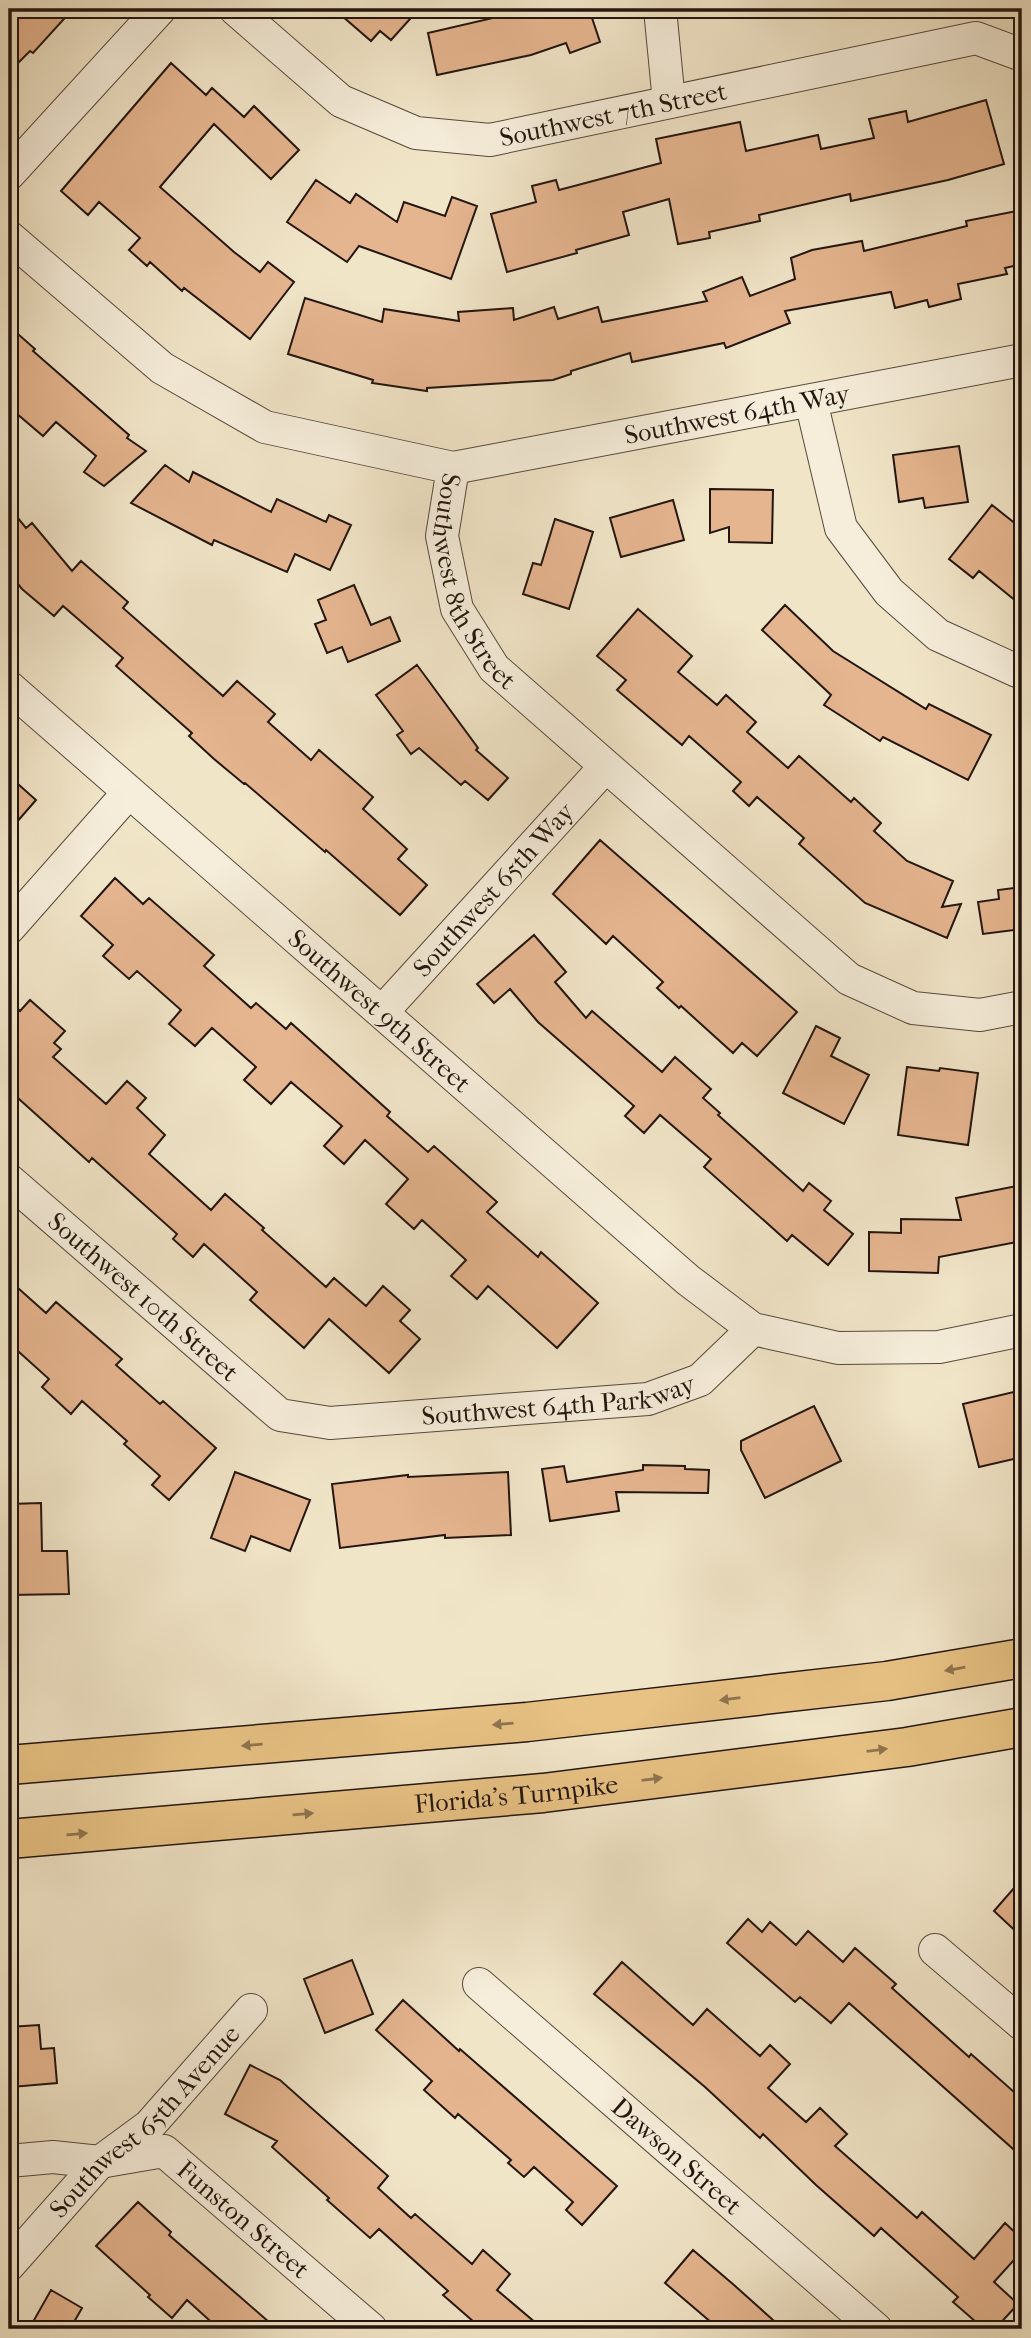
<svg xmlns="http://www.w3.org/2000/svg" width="1031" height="2338" viewBox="0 0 1031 2338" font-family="'IM FELL French Canon',serif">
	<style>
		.building { fill: #e5b58f; stroke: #23150f; stroke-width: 2 }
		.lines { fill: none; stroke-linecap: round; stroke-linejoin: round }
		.minor-casing { stroke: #56493d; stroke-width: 34 }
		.motorway-casing { stroke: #23150f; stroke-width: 41 }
		.minor { stroke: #f6eedb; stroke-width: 32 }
		.motorway { stroke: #e8c284; stroke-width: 38 }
		.oneway { fill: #8f744f }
		.labels { text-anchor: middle; stroke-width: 5; stroke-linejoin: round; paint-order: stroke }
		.street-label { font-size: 26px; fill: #23150f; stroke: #f6eedb }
	</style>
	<rect width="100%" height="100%" fill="#f1e5c8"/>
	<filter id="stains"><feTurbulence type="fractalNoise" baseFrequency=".00286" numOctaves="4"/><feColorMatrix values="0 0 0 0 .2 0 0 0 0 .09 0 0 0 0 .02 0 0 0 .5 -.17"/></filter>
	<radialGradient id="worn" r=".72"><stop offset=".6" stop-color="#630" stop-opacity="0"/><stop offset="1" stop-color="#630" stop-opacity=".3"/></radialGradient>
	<path class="building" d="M 9,9 L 73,9 L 33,53 L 30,51 L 9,72 Z
		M 334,9 L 419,9 L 391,40 L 380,31 L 371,41 Z
		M 513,9 L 589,9 L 600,42 L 570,53 L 566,43 L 531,55 L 437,75 L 428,33 L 514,13 Z
		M 171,63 L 206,95 L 212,88 L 244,117 L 254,106 L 299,150 L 271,179 L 214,124 L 160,187 L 234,252 L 260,272 L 268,262 L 294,282 L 250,339 L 184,288 L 182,291 L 150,262 L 147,266 L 129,250 L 140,238 L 99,202 L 88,215 L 61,191 Z
		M 986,100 L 1004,164 L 948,180 L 851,201 L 850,194 L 759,215 L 760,221 L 709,232 L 710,238 L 678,244 L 669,199 L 623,212 L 629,235 L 576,250 L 577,253 L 507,272 L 491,214 L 536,202 L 532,186 L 556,180 L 559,190 L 661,163 L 656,139 L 740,122 L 746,151 L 818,135 L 821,149 L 874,138 L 869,119 L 906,111 L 908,122 Z
		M 316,180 L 350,203 L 356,194 L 397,222 L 404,202 L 445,216 L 452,197 L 477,206 L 451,279 L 359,246 L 347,262 L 287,222 Z
		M 1022,210 L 1022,264 L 1005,268 L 1007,274 L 958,284 L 961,299 L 929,307 L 927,300 L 895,308 L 891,292 L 785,311 L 790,323 L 726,348 L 724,343 L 632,362 L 630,353 L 571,371 L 571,374 L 553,380 L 427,388 L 427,391 L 372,383 L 373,380 L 288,354 L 305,298 L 382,322 L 384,309 L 459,321 L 458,312 L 513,308 L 514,320 L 554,307 L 558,319 L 598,307 L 602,322 L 707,301 L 703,292 L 742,277 L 750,296 L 795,279 L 791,258 L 812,250 L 862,241 L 864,251 L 967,226 L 966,221 Z
		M 9,330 L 16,336 L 18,334 L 35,349 L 33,351 L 129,435 L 127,438 L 146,451 L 104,486 L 84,472 L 96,456 L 56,422 L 43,436 L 9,407 Z
		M 959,446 L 968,502 L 925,508 L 923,498 L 899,502 L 893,455 Z
		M 165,465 L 189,482 L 193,472 L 271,512 L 277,499 L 326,522 L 329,515 L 351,525 L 330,570 L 295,554 L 287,572 L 214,540 L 212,545 L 131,503 Z
		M 710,489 L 773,490 L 772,543 L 729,542 L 729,527 L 710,533 Z
		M 673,500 L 684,540 L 621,557 L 610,518 Z
		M 992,505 L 1022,529 L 1022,606 L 979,571 L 973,578 L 949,559 Z
		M 9,507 L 26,528 L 32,523 L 72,571 L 81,561 L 128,602 L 123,608 L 223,696 L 237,681 L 275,714 L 268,722 L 311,760 L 319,750 L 373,797 L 363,809 L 407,849 L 398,859 L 427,885 L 400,915 L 326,850 L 325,852 L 245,783 L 244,784 L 214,759 L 189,736 L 192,733 L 116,666 L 123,658 L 63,606 L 54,616 L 22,589 L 9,573 Z
		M 555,519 L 593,532 L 569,609 L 523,594 L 533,563 L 541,565 Z
		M 354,585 L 371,625 L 390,617 L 400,641 L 348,662 L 342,647 L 327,653 L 315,624 L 326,620 L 318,600 Z
		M 785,605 L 833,651 L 926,709 L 929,704 L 991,735 L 968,780 L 883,737 L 880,741 L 824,705 L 831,695 L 762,630 Z
		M 638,609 L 692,656 L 678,672 L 717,705 L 726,695 L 756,722 L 747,732 L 788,768 L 799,756 L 851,802 L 854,798 L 881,823 L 874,831 L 907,861 L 953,881 L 942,907 L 961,904 L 947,938 L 865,903 L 799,844 L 804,838 L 757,797 L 749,806 L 733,791 L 741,782 L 689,736 L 682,745 L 617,690 L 626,680 L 597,656 Z
		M 417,665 L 478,748 L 476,750 L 508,778 L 488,800 L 465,781 L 461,785 L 419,748 L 411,754 L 397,735 L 403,731 L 376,695 Z
		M 9,776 L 36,800 L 9,831 Z
		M 600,840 L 797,1012 L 757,1056 L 742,1043 L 733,1053 L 681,1006 L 679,1008 L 657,988 L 663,982 L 613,936 L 606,944 L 553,894 Z
		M 115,878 L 143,904 L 149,898 L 214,955 L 204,966 L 251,1008 L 256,1003 L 286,1029 L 291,1023 L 390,1112 L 387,1116 L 428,1152 L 434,1146 L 497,1202 L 487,1212 L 538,1257 L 541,1252 L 598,1303 L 557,1348 L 488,1286 L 477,1299 L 451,1276 L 466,1260 L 422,1220 L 414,1229 L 386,1204 L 408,1179 L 365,1140 L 344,1164 L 324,1146 L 342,1126 L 291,1082 L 271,1104 L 244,1080 L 256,1067 L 212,1028 L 195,1046 L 169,1024 L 181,1010 L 137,971 L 129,979 L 103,956 L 113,945 L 81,916 Z
		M 1022,887 L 1022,929 L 983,934 L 978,902 L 999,899 L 998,890 Z
		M 534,935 L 566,972 L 555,982 L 586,1018 L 592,1011 L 662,1072 L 675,1057 L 711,1089 L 703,1098 L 720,1113 L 718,1115 L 803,1191 L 809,1183 L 831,1201 L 824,1210 L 853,1234 L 828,1265 L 792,1235 L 787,1241 L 704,1167 L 711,1159 L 660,1115 L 644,1133 L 625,1116 L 634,1106 L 538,1022 L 510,989 L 494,1003 L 477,984 Z
		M 9,1000 L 20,1011 L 30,1000 L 65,1031 L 54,1043 L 61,1049 L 53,1057 L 106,1104 L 127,1081 L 146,1098 L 137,1108 L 165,1135 L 149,1154 L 211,1210 L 225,1194 L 264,1228 L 262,1230 L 326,1287 L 334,1278 L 366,1306 L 383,1286 L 410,1310 L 400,1321 L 420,1339 L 389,1373 L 329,1319 L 304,1348 L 250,1300 L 257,1292 L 204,1244 L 193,1257 L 173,1239 L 177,1234 L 92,1158 L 89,1162 L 9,1090 Z
		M 816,1026 L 840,1038 L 831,1056 L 869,1075 L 844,1124 L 783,1093 Z
		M 907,1067 L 939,1071 L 940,1068 L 978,1073 L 968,1145 L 898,1135 Z
		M 1022,1185 L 1022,1241 L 939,1257 L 938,1273 L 869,1271 L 869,1232 L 901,1233 L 901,1219 L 961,1220 L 956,1198 Z
		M 9,1280 L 46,1313 L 56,1302 L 122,1359 L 116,1365 L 160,1404 L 163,1401 L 216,1448 L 169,1500 L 152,1485 L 160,1476 L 124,1444 L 127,1441 L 82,1401 L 71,1414 L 42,1387 L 49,1379 L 9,1343 Z
		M 1022,1390 L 1022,1457 L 979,1467 L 963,1404 Z
		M 814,1406 L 841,1461 L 765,1498 L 741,1450 L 741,1441 Z
		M 643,1465 L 685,1466 L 685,1469 L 709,1470 L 708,1493 L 616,1492 L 619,1511 L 550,1521 L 542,1469 L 564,1466 L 567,1482 L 643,1470 Z
		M 235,1472 L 310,1500 L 290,1551 L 251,1536 L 245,1551 L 211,1538 Z
		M 508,1472 L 511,1535 L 445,1538 L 445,1535 L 340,1548 L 332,1484 L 408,1475 L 408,1477 Z
		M 41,1503 L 42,1551 L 67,1551 L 69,1594 L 9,1595 L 9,1504 Z
		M 1022,1879 L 1022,1937 L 994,1911 Z
		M 748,1919 L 762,1932 L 770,1922 L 796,1945 L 808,1931 L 843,1962 L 855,1948 L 896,1984 L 892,1988 L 969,2057 L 971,2054 L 1022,2099 L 1022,2157 L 849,2003 L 831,2023 L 800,1997 L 795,2002 L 727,1943 Z
		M 352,1960 L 373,2014 L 325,2033 L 304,1979 Z
		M 622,1962 L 693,2025 L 707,2009 L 760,2056 L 770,2045 L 790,2064 L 768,2088 L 806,2122 L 820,2108 L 847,2134 L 835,2146 L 917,2218 L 922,2212 L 974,2259 L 1005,2223 L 1022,2239 L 1022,2251 L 994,2282 L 1018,2304 L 995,2329 L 984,2329 L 953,2302 L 958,2297 L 881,2228 L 874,2236 L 816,2185 L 763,2134 L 760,2138 L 705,2087 L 594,1994 Z
		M 403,2000 L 459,2051 L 460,2049 L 617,2186 L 582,2225 L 566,2210 L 573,2202 L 534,2167 L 524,2177 L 508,2163 L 511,2160 L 458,2114 L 455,2118 L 424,2090 L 432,2081 L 376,2030 Z
		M 39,2025 L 41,2049 L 54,2048 L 57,2083 L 12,2087 L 9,2027 Z
		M 250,2065 L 280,2080 L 388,2176 L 378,2188 L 411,2218 L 415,2214 L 472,2264 L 483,2250 L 510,2274 L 497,2290 L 543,2329 L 482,2329 L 443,2295 L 448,2291 L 379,2229 L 370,2238 L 327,2200 L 329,2198 L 272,2147 L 277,2141 L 225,2114 Z
		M 138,2202 L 171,2232 L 169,2235 L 277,2329 L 219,2329 L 187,2300 L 172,2318 L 148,2297 L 150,2295 L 96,2246 Z
		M 693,2250 L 734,2285 L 783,2329 L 719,2329 L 665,2283 Z
		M 51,2290 L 82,2308 L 70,2329 L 29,2329 Z"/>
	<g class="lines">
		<defs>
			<g id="minor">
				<path id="s1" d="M 235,9 L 341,101 L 416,133 L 490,140 L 976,38 L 1022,55"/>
				<path d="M 660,9 L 669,102"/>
				<path d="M 9,174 L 160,9"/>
				<path id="s2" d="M 9,237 L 162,368 L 265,427 L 453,468 L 442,536 L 457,609 L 494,668 L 849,979 L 913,1008 L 980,1015 L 1022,1007"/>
				<path d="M 811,401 L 841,528 L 889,592 L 938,635 L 1017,671 L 1022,671"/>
				<path id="s3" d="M 453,468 L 1022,360"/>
				<path id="s4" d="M 9,687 L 688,1280 L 753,1329 L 838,1348 L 939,1347 L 1022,1330"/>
				<path d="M 9,928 L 129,792"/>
				<path id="s5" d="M 383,1011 L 605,767"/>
				<path id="s6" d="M 9,1180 L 280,1415 L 330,1423 L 648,1399 L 700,1380 L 753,1329"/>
				<path d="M 935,1950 L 1022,2024"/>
				<path id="s7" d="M 479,1984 L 876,2329"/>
				<path id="s8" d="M 9,2161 L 53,2157 L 100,2162 L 164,2151 L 371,2329"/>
				<path id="s9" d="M 9,2265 L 100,2162 L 149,2126 L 251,2010"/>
			</g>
			<g id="motorway">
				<path d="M 9,1765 L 527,1722 L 887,1681 L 1022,1658"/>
				<path id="s10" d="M 9,1839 L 543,1793 L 907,1747 L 1022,1727"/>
			</g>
		</defs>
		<use href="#minor" class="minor-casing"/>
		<use href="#motorway" class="motorway-casing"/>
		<use href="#minor" class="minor"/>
		<use href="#motorway" class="motorway"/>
	</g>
	<defs><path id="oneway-solid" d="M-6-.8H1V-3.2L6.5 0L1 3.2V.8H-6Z" transform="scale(1.75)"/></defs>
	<g class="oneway">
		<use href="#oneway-solid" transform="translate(955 1669) rotate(170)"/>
		<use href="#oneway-solid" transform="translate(730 1699) rotate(173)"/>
		<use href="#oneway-solid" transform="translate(503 1724) rotate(175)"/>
		<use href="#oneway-solid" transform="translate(252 1745) rotate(175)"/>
		<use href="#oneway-solid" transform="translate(877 1750) rotate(-7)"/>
		<use href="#oneway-solid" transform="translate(652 1779) rotate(-7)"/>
		<use href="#oneway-solid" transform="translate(303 1814) rotate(-5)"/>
		<use href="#oneway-solid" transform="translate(77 1834) rotate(-5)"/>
	</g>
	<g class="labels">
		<g class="street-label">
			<text dy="9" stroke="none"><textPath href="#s1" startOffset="422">Southwest 7th Street</textPath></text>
			<text dy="9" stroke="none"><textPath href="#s3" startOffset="289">Southwest 64th Way</textPath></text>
			<text dy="9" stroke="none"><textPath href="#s2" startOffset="634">Southwest 8th Street</textPath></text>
			<text dy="9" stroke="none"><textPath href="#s5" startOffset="164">Southwest 65th Way</textPath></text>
			<text dy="9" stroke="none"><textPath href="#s4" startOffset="492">Southwest 9th Street</textPath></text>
			<text dy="9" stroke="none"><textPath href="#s6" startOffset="178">Southwest 10th Street</textPath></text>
			<text dy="9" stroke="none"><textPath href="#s6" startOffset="639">Southwest 64th Parkway</textPath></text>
			<text dy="9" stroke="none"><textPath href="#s10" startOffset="509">Florida's Turnpike</textPath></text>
			<text dy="9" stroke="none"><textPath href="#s9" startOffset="198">Southwest 65th Avenue</textPath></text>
			<text dy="9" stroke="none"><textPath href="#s7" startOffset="262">Dawson Street</textPath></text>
			<text dy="9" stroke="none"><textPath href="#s8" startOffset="261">Funston Street</textPath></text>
		</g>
	</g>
	<rect width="1031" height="2338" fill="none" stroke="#f1e5c8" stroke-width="35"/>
	<rect x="10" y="10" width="1010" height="2317" fill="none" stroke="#23150f" stroke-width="3.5"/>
	<rect x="18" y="18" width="996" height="2303" fill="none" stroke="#23150f" stroke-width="2"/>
	<rect width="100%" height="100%" filter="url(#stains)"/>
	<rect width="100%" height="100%" fill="url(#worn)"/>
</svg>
